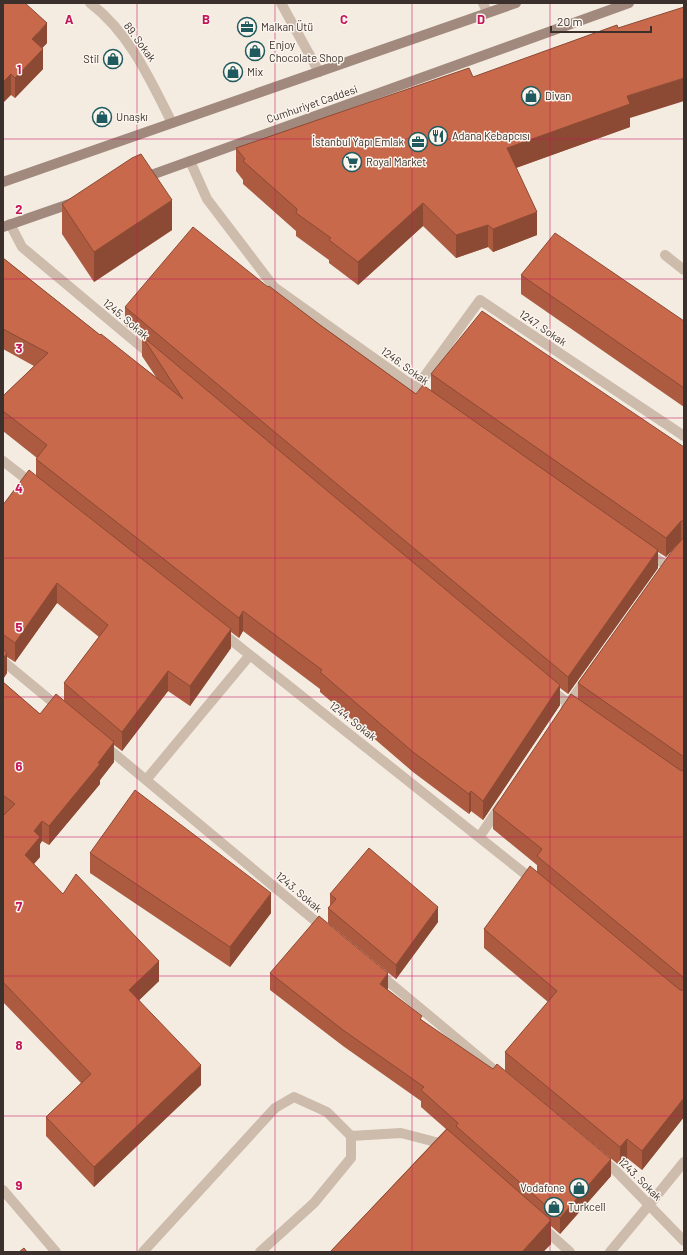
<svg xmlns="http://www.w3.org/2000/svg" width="687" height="1255" viewBox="0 0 687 1255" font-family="Barlow,sans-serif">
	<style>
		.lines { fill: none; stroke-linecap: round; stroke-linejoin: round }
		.service { stroke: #cdbbac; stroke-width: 10 }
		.pedestrian { stroke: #cdbbac; stroke-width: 10 }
		.minor { stroke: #cdbbac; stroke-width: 10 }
		.secondary { stroke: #a18a7d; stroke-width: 10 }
		.wall { fill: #ac5a40 }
		.shaded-wall { fill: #8c4a34 }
		.building { fill: #c8694b; stroke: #8c4a34 }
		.grid { fill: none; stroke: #c2185b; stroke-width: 1; stroke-opacity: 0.55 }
		.labels { text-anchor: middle; stroke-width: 3; stroke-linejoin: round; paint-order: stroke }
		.poi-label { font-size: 11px; fill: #3b302b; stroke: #fbf5ee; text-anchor: start }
		.street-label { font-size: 11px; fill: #3b302b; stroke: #fbf5ee }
		.grid-label { font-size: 13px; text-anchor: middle; font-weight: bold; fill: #c2185b; stroke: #fbf5ee; stroke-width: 3; stroke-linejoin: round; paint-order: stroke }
	</style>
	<rect width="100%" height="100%" fill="#f4ebe1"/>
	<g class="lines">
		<path class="service" d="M 665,255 L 684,270
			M 351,1136 L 401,1133 L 447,1145
			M 3,1190 L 56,1252
			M 541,1226 L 570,1252
			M 143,1252 L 275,1108 L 294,1097 L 327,1112 L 351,1136 L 351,1158 L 314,1203 L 260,1252"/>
		<path class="pedestrian" d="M 649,1205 L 684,1162"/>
		<path class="minor" d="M 90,3 C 129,32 151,81 172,123
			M 281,3 L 319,72
			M 483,3 L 487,12
			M 190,161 L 207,199 L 274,287 L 430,398
			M 10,224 L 22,247 L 151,355
			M 416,388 L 480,300 L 684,436
			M 3,461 L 34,485
			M 647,552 L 667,566
			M 221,632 L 534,881
			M 3,661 L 61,709
			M 550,689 L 575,709
			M 566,707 L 586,680
			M 104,745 L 325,929
			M 146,780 L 250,655
			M 480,836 L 501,805
			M 378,973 L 504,1078
			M 601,1158 L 618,1173 L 684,1241
			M 610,1252 L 649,1205"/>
		<path class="secondary" d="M 143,178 L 629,3
			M 3,182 L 516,3
			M 3,227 L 75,202"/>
	</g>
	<path class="wall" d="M 3,3 L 47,43 L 42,48 L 43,69 L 15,98 L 11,95 Z
		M 473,77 L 630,118 L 630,127 L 516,168 L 537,235 L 493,252 L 488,247 L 456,258 L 423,226 L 358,285 L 329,263 L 329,260 L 296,236 L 296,231 L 243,184 L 243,180 L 236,171 L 236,148 Z
		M 62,204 L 172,230 L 94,282 L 62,234 Z
		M 3,258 L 100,335 L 156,377 L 142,356 L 142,339 L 125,325 L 125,307 L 268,287 L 416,394 L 431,391 L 431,374 L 684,447 L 684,1117 L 642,1170 L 627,1158 L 620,1166 L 505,1071 L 505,1052 L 548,1002 L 484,948 L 484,929 L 537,873 L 537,865 L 493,829 L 493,810 L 578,699 L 578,683 L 680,542 L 666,557 L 658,552 L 658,568 L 568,694 L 560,688 L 560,705 L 483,820 L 471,811 L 469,814 L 413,772 L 320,692 L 320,689 L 243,631 L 239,638 L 231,632 L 231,648 L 190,706 L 168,691 L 122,751 L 114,745 L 114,762 L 100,780 L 100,784 L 49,845 L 42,841 L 40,844 L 40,857 L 34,864 L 63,894 L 159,981 L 139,1000 L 201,1085 L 94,1187 L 46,1136 L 46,1117 L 81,1083 L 3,1002 L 3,816 L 4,815 L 3,814 L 3,682 L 40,714 L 64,700 L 64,683 L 99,637 L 57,603 L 15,662 L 7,657 L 7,673 L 3,679 L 3,505 L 36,476 L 36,459 L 37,458 L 3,431 L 3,396 L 34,366 L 3,349 Z
		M 521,275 L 684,321 L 684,407 L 521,294 Z
		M 90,853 L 271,913 L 230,967 L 90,873 Z
		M 330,894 L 438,922 L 396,979 L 328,923 L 328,908 L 330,906 Z
		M 270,973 L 388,990 L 422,1020 L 611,1176 L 560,1234 L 551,1226 L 551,1244 L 543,1252 L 330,1252 L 446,1129 L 421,1107 L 421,1101 L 343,1046 L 270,990 Z"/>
	<path class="shaded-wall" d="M 47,23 L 47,43 L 32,59 L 32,39 Z
		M 43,49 L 43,69 L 15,98 L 15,78 Z
		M 11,74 L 11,95 L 3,103 L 3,82 Z
		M 684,78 L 684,101 L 630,118 L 630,127 L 507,171 L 507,148 L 627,96 Z
		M 172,200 L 172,230 L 94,282 L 94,252 Z
		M 423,203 L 423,226 L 358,285 L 358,262 Z
		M 537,212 L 537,235 L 493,252 L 493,229 Z
		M 488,225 L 488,247 L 456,258 L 456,235 Z
		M 681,521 L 681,540 L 666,557 L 666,538 Z
		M 658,550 L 658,568 L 568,694 L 568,677 Z
		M 57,583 L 57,603 L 15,662 L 15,643 Z
		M 243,611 L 243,631 L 239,638 L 239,618 Z
		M 231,629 L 231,648 L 190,706 L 190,686 Z
		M 4,635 L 4,655 L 3,655 L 3,636 Z
		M 7,653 L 7,673 L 3,679 L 3,659 Z
		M 168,671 L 168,691 L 122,751 L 122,732 Z
		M 560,685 L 560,705 L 483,820 L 483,801 Z
		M 114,742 L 114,762 L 100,780 L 100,784 L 49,845 L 49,826 Z
		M 471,791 L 471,811 L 469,814 L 469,794 Z
		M 42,821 L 42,841 L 40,844 L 40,857 L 25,874 L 25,855 L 34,831 Z
		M 271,893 L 271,913 L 230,967 L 230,947 Z
		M 438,907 L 438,922 L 396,979 L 396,965 Z
		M 159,961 L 159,981 L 129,1010 L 129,990 Z
		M 388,973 L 388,990 L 380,1001 L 380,984 Z
		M 201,1065 L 201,1085 L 94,1187 L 94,1167 Z
		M 684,1098 L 684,1117 L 642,1170 L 642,1151 Z
		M 627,1139 L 627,1158 L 620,1166 L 620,1147 Z
		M 611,1159 L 611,1176 L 560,1234 L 560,1218 Z
		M 551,1220 L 551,1244 L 543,1252 L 522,1252 Z"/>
	<path class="building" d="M 3,3 L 25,3 L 47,23 L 32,39 L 43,49 L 15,78 L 11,74 L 3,82 Z
		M 684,7 L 684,78 L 627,96 L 630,104 L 507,148 L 537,212 L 493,229 L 488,225 L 456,235 L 423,203 L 358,262 L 329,240 L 331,238 L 296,213 L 297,209 L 243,161 L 245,159 L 236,148 L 469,68 L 473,77 L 617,25 L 618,28 Z
		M 141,154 L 172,200 L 94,252 L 62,204 L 132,158 Z
		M 193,227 L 268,287 L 269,286 L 320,325 L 416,394 L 423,385 L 658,550 L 568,677 L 125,307 Z
		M 555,233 L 684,321 L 684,388 L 521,275 Z
		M 3,258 L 100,335 L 101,334 L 183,399 L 142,336 L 560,685 L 483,801 L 471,791 L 469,794 L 413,752 L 320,672 L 322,670 L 243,611 L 239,618 L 36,459 L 47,445 L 3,411 L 3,396 L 48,353 L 3,329 Z
		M 482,311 L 684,447 L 684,521 L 681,521 L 666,538 L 431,374 Z
		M 29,470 L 231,629 L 190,686 L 168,671 L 122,732 L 64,683 L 108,625 L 57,583 L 15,643 L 4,635 L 3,636 L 3,505 Z
		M 684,537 L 684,757 L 578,683 L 672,551 Z
		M 3,649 L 7,653 L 3,659 Z
		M 3,682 L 40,714 L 56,694 L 114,742 L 98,763 L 100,764 L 49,826 L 42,821 L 34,831 L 40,837 L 25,855 L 63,894 L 76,874 L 159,961 L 129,990 L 201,1065 L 94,1167 L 46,1117 L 91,1074 L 3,982 L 3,816 L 15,804 L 3,795 Z
		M 571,694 L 680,770 L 684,771 L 684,978 L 537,856 L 542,849 L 493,810 Z
		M 135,790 L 271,893 L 230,947 L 90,853 Z
		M 369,848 L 438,907 L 396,965 L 328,908 L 336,899 L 330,894 Z
		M 530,866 L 680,990 L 684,990 L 684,1098 L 642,1151 L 627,1139 L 620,1147 L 505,1052 L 557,991 L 484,929 Z
		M 319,916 L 388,973 L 380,984 L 422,1016 L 420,1019 L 493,1069 L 497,1064 L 611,1159 L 560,1218 L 456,1126 L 458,1123 L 421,1090 L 424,1087 L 343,1030 L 270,973 Z
		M 447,1129 L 551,1220 L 522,1252 L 330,1252 Z
		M 24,1248 L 27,1252 L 19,1252 Z"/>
	<path class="grid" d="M 137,3 L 137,1252M 275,3 L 275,1252M 412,3 L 412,1252M 550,3 L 550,1252M 3,139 L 684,139M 3,279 L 684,279M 3,418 L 684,418M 3,558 L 684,558M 3,697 L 684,697M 3,837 L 684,837M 3,976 L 684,976M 3,1116 L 684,1116"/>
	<defs>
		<symbol id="office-ring" viewBox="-11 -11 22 22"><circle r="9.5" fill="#fbf5ee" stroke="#1f5a5e" stroke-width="1.5"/><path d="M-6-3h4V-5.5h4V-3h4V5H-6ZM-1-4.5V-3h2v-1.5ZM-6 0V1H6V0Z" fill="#1f5a5e"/></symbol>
		<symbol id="shop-ring" viewBox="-11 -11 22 22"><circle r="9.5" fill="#fbf5ee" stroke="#1f5a5e" stroke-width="1.5"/><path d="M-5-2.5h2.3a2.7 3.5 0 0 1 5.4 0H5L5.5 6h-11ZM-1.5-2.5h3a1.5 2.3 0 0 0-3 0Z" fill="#1f5a5e"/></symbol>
		<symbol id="restaurant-ring" viewBox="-11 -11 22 22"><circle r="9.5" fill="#fbf5ee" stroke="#1f5a5e" stroke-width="1.5"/><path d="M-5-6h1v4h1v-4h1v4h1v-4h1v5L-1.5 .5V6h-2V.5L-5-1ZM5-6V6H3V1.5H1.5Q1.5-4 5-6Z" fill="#1f5a5e"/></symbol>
		<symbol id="supermarket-ring" viewBox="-11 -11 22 22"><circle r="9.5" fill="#fbf5ee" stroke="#1f5a5e" stroke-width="1.5"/><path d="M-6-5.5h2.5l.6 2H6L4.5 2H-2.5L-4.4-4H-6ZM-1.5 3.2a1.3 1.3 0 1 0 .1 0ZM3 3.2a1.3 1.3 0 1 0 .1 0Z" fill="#1f5a5e"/></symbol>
	</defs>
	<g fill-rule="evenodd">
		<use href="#office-ring" x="236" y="16" width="22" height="22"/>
		<use href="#shop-ring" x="244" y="40" width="22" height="22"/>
		<use href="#shop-ring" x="102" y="48" width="22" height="22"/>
		<use href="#shop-ring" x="222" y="61" width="22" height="22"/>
		<use href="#shop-ring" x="520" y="85" width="22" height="22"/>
		<use href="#shop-ring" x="91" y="106" width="22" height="22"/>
		<use href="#restaurant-ring" x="427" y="125" width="22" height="22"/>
		<use href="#office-ring" x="407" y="131" width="22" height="22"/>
		<use href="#supermarket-ring" x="341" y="151" width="22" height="22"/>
		<use href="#shop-ring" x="568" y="1177" width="22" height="22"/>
		<use href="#shop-ring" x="543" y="1196" width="22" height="22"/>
	</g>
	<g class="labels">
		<g class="poi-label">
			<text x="261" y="31">Malkan Ütü</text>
			<text x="269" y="49">Enjoy<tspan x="269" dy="13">Chocolate Shop</tspan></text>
			<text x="99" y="63" text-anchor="end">Stil</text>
			<text x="247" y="76">Mix</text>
			<text x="545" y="100">Divan</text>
			<text x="116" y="121">Unaşkı</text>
			<text x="452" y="140">Adana Kebapcısı</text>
			<text x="404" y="146" text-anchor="end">İstanbul Yapı Emlak</text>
			<text x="366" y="166">Royal Market</text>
			<text x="565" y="1192" text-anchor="end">Vodafone</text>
			<text x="568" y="1211">Turkcell</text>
		</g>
		<g class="street-label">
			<text transform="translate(140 42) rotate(54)" y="4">89. Sokak</text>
			<text transform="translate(312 104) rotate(-19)" y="4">Cumhuriyet Caddesi</text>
			<text transform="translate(126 319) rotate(40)" y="4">1245. Sokak</text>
			<text transform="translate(543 328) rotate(34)" y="4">1247. Sokak</text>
			<text transform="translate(405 366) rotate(36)" y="4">1246. Sokak</text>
			<text transform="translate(353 721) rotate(38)" y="4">1244. Sokak</text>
			<text transform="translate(299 892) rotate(40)" y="4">1243. Sokak</text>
			<text transform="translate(640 1179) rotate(45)" y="4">1243. Sokak</text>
		</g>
	</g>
	<g class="grid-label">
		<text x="69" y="24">A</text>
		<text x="206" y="24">B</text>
		<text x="344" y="24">C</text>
		<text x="481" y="24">D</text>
		<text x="19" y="74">1</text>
		<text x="19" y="214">2</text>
		<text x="19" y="353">3</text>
		<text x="19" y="493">4</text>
		<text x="19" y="632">5</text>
		<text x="19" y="771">6</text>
		<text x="19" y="911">7</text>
		<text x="19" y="1050">8</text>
		<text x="19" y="1190">9</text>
	</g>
	<rect width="687" height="1255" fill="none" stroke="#3b302b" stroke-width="8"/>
	<path d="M551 26v6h100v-6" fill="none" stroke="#3b302b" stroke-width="2"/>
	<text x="557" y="26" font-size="12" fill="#3b302b" stroke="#fbf5ee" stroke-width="3" paint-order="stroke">20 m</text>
</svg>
